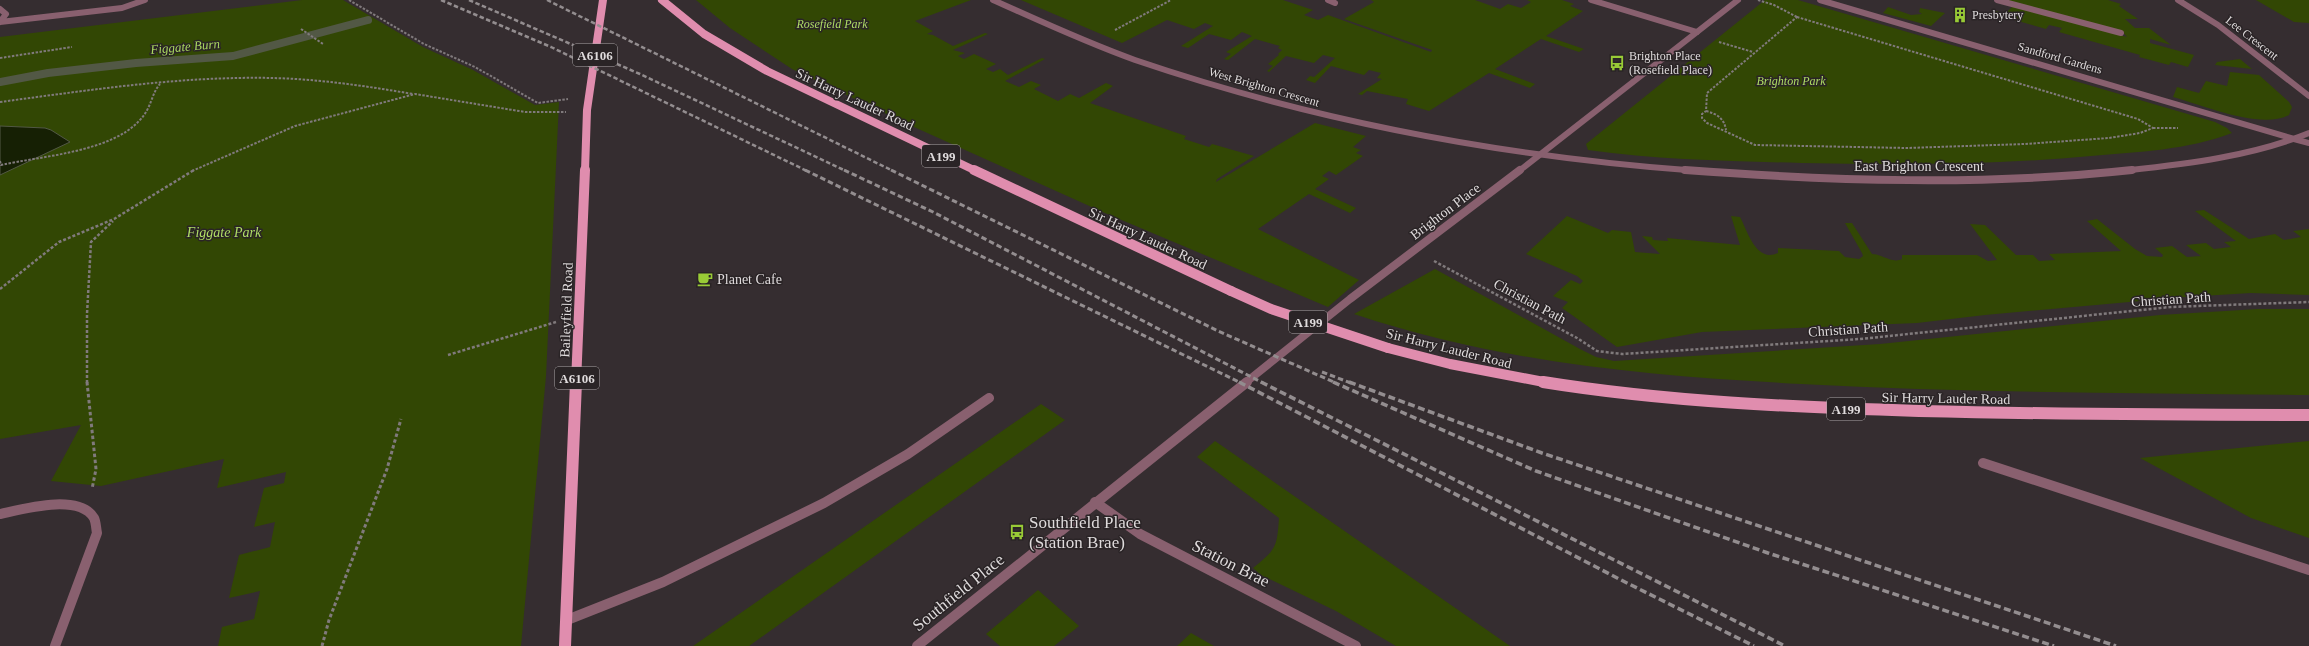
<svg xmlns="http://www.w3.org/2000/svg" width="2309" height="646" viewBox="0 0 2309 646" font-family="Georgia,serif">
	<style>
		.green { fill: #324704 }
		.water { fill: #162004; stroke: #525845 }
		.lines { fill: none; stroke-linecap: round; stroke-linejoin: round }
		.stream { stroke: #525845; stroke-width: 8 }
		.path-far2 { stroke: #807a7c; stroke-width: 2; stroke-dasharray: 2.5 1.5; stroke-linecap: butt }
		.path-far1 { stroke: #807a7c; stroke-width: 2.5; stroke-dasharray: 3 2; stroke-linecap: butt }
		.path { stroke: #807a7c; stroke-width: 3; stroke-dasharray: 3.5 2.5; stroke-linecap: butt }
		.service-far1 { stroke: #89606f; stroke-width: 6 }
		.service { stroke: #89606f; stroke-width: 10 }
		.minor-far2 { stroke: #89606f; stroke-width: 6 }
		.minor-far1 { stroke: #89606f; stroke-width: 8 }
		.minor { stroke: #89606f; stroke-width: 10 }
		.tertiary-far2 { stroke: #89606f; stroke-width: 6 }
		.tertiary-far1 { stroke: #89606f; stroke-width: 8 }
		.tertiary { stroke: #89606f; stroke-width: 10 }
		.primary-far2 { stroke: #e08dae; stroke-width: 8 }
		.primary-far1 { stroke: #e08dae; stroke-width: 10 }
		.primary { stroke: #e08dae; stroke-width: 12 }
		.rail-far2 { stroke: #938d8f; stroke-width: 2.5; stroke-dasharray: 4.5 2.5; stroke-linecap: butt }
		.rail-far1 { stroke: #938d8f; stroke-width: 3; stroke-dasharray: 5.5 3; stroke-linecap: butt }
		.rail { stroke: #938d8f; stroke-width: 3.5; stroke-dasharray: 7 3.5; stroke-linecap: butt }
		.primary-bridge { stroke: #e08dae; stroke-width: 10 }
		.labels { text-anchor: middle; stroke-width: 3; stroke-linejoin: round; paint-order: stroke }
		.far-poi-label { font-size: 12px; fill: #dfdbdc; stroke: #2a2426; text-anchor: start }
		.far-park-label { font-size: 12px; font-style: italic; fill: #afdd65; stroke: #2a2426 }
		.far-street-label { font-size: 12px; fill: #dfdbdc; stroke: #2a2426 }
		.far-water-label { font-size: 13px; font-style: italic; fill: #aad860; stroke: #2a2426 }
		.shield { fill: #2a2426; stroke: #a9a4a5; stroke-width: 1 }
		.shield-label { font-size: 13px; font-weight: bold; fill: #dfdbdc }
		.street-label { font-size: 14px; fill: #dfdbdc; stroke: #2a2426 }
		.park-label { font-size: 14px; font-style: italic; fill: #afdd65; stroke: #2a2426 }
		.poi-label { font-size: 14px; fill: #dfdbdc; stroke: #2a2426; text-anchor: start }
		.near-poi-label { font-size: 17px; fill: #dfdbdc; stroke: #2a2426; text-anchor: start }
		.near-street-label { font-size: 17px; fill: #dfdbdc; stroke: #2a2426 }
	</style>
	<rect width="100%" height="100%" fill="#352d30"/>
	<path class="green" d="M 302,0 L 343,0 L 423,47 L 473,70 L 535,105 L 559,102 L 546,376 L 521,646 L 218,646 L 222,627 L 254,619 L 260,591 L 229,598 L 239,555 L 270,547 L 275,522 L 254,527 L 264,488 L 284,483 L 286,472 L 217,488 L 224,459 L 101,486 L 51,481 L 81,425 L 0,439 L 0,37 Z
		M 696,0 L 971,0 L 915,21 L 933,31 L 927,34 L 933,35 L 953,46 L 985,33 L 988,34 L 953,50 L 965,53 L 958,56 L 964,59 L 974,54 L 996,64 L 986,69 L 993,72 L 1000,69 L 1008,75 L 1042,58 L 1045,59 L 1005,81 L 1019,87 L 1031,81 L 1041,85 L 1034,89 L 1058,101 L 1070,94 L 1079,98 L 1106,83 L 1113,86 L 1090,103 L 1186,136 L 1184,139 L 1209,147 L 1212,144 L 1254,156 L 1217,179 L 1216,182 L 1315,123 L 1366,136 L 1353,147 L 1361,150 L 1356,153 L 1363,156 L 1336,175 L 1329,171 L 1322,176 L 1329,179 L 1315,189 L 1356,208 L 1350,213 L 1309,194 L 1258,229 L 1359,280 L 1328,307 L 1105,213 L 914,127 L 792,69 L 730,28 Z
		M 1021,0 L 1283,0 L 1313,10 L 1304,15 L 1318,20 L 1328,15 L 1431,52 L 1432,50 L 1344,19 L 1374,2 L 1371,0 L 1475,0 L 1500,9 L 1508,4 L 1521,8 L 1531,2 L 1527,0 L 1562,0 L 1574,4 L 1570,6 L 1583,11 L 1546,36 L 1584,49 L 1579,52 L 1541,39 L 1495,69 L 1535,84 L 1530,88 L 1489,73 L 1429,111 L 1406,104 L 1408,99 L 1367,91 L 1362,95 L 1358,94 L 1382,79 L 1377,78 L 1381,73 L 1369,70 L 1364,75 L 1331,66 L 1315,83 L 1306,80 L 1310,76 L 1314,77 L 1335,58 L 1323,55 L 1314,63 L 1286,56 L 1269,72 L 1267,71 L 1273,66 L 1268,64 L 1279,55 L 1278,54 L 1282,50 L 1278,48 L 1280,46 L 1255,39 L 1228,60 L 1224,59 L 1231,54 L 1226,52 L 1252,36 L 1242,32 L 1231,40 L 1209,34 L 1188,48 L 1181,46 L 1213,26 L 1205,23 L 1194,29 L 1167,20 L 1122,43 Z
		M 1765,0 L 1798,0 L 2215,122 L 2227,128 L 2232,133 C 2188,150 2138,152 2091,156 C 1995,165 1899,165 1802,163 C 1731,161 1659,160 1588,150 L 1586,144 Z
		M 2006,0 L 2108,0 L 2121,4 L 2119,6 L 2138,19 L 2125,19 L 2135,28 L 2149,28 L 2171,45 L 2150,39 L 2150,43 L 2194,55 L 2188,67 L 2171,62 L 2169,65 L 2139,57 L 2140,55 L 2059,32 L 2062,28 L 2049,25 L 2046,29 L 1993,14 L 1996,11 L 2005,14 L 2013,6 L 2127,37 L 2122,31 Z
		M 2256,0 L 2309,0 L 2309,23 L 2294,22 Z
		M 1888,7 L 1911,15 L 1922,14 L 1919,12 L 1920,8 L 1945,13 L 1931,26 L 1883,13 Z
		M 2240,59 L 2252,69 L 2215,65 L 2217,62 Z
		M 2230,72 L 2259,75 L 2289,102 L 2292,107 L 2289,115 C 2260,130 2203,105 2173,97 L 2177,87 L 2199,93 L 2206,81 L 2227,86 Z
		M 2204,210 L 2249,239 L 2275,234 L 2284,240 L 2301,237 L 2293,231 L 2309,229 L 2309,295 L 2251,293 L 2185,297 L 1985,315 L 1917,323 L 1702,332 L 1617,347 L 1562,308 L 1568,302 L 1553,296 L 1571,280 L 1580,284 L 1583,281 L 1577,276 L 1526,254 L 1567,216 L 1608,233 L 1612,230 L 1631,232 L 1635,252 L 1660,254 L 1642,236 L 1652,237 L 1653,240 L 1668,241 L 1667,238 L 1740,245 L 1731,216 L 1740,217 C 1748,232 1756,263 1778,253 L 1778,248 L 1839,251 L 1845,257 L 1859,259 L 1863,256 L 1862,253 L 1845,223 L 1852,223 L 1872,254 C 1882,254 1892,264 1902,259 L 1902,255 L 1977,255 L 1988,261 L 1997,260 L 1970,224 L 1985,225 L 2016,255 L 2033,255 L 2039,261 L 2055,260 L 2049,254 L 2121,251 L 2087,221 L 2097,219 L 2135,249 L 2147,256 L 2162,257 L 2163,255 L 2155,248 L 2172,246 L 2187,257 L 2201,256 L 2186,245 L 2206,243 L 2214,249 L 2231,247 L 2224,242 L 2236,241 L 2195,211 Z
		M 1435,269 L 1580,349 L 1596,357 L 1614,361 L 1880,344 L 2160,315 L 2258,309 L 2309,309 L 2309,395 C 2140,393 1970,393 1801,384 C 1648,376 1501,363 1354,314 Z
		M 1041,404 L 1065,420 L 749,646 L 693,646 Z
		M 1215,441 L 1510,646 L 1396,646 L 1336,611 L 1261,575 L 1253,568 C 1276,549 1277,548 1279,518 L 1197,457 Z
		M 2309,441 L 2309,538 L 2251,518 L 2140,458 Z
		M 1038,590 L 1079,626 L 1054,646 L 1000,646 L 986,634 Z
		M 1191,633 L 1214,646 L 1177,646 Z"/>
	<path class="water" d="M 0,126 L 45,128 L 51,130 L 70,142 L 0,175 Z"/>
	<g class="lines">
		<path class="stream" d="M 0,82 L 48,73 L 136,63 L 233,56 L 368,20"/>
		<path class="path-far2" d="M 349,0 L 424,44 L 475,67 L 538,103 L 568,99
			M 1758,0 L 1774,5 L 1797,17
			M 1797,17 L 2138,119 L 2153,128 L 2140,133 L 2109,138 L 2025,144 L 1907,148 L 1755,145 L 1707,123 L 1702,118 L 1702,114 L 1706,111 L 1707,93 Z
			M 301,29 L 323,44
			M 1115,30 L 1171,0
			M 1719,42 L 1753,52
			M 0,58 L 72,47
			M 0,102 C 90,90 181,76 272,78 C 319,79 366,86 413,94
			M 1706,111 C 1717,114 1724,118 1726,130
			M 2153,128 L 2178,128
			M 0,161 L 1,165 C 42,156 110,152 139,121 C 152,108 151,94 160,84
			M 192,171 L 295,126 L 415,94 L 525,112 L 566,112"/>
		<path class="path-far1" d="M 1434,261 L 1577,338 L 1597,351 L 1622,354 L 1860,339 L 2170,307 L 2309,302
			M 0,289 L 59,242 L 114,219 L 194,170
			M 448,355 L 556,322
			M 87,383 L 87,314 L 91,242 L 113,221"/>
		<path class="path" d="M 87,382 L 96,469 L 92,489
			M 322,646 L 329,620 L 387,469 L 401,419"/>
		<path class="service-far1" d="M 1328,0 L 1335,3
			M 1997,0 L 2121,33
			M 0,9 L 6,14 L 0,22
			M 0,22 L 122,8 L 145,0
			M 2294,139 L 2309,143"/>
		<path class="service" d="M 1095,502 L 1140,534 L 1356,646
			M 567,620 L 663,582 L 824,503 L 908,454 L 989,398"/>
		<path class="minor-far2" d="M 993,0 C 1040,21 1087,43 1135,60 C 1317,122 1507,157 1699,171
			M 1591,0 L 1697,32
			M 1820,0 L 2294,139
			M 2178,0 L 2218,25 L 2309,96
			M 2123,171 C 2185,164 2250,157 2309,133"/>
		<path class="minor-far1" d="M 1685,170 C 1834,181 1984,186 2132,170"/>
		<path class="minor" d="M 1983,463 L 2309,570
			M 0,514 C 23,509 79,493 94,518 C 96,522 96,528 97,533 L 55,646"/>
		<path class="tertiary-far2" d="M 1519,171 L 1738,0"/>
		<path class="tertiary-far1" d="M 1245,383 L 1350,299 L 1520,170"/>
		<path class="tertiary" d="M 917,646 L 1247,382"/>
		<path class="primary-far2" d="M 662,0 L 704,34 L 767,71 L 976,171
			M 585,171 L 587,110 L 603,0"/>
		<path class="primary-far1" d="M 974,170 L 1231,291
			M 1388,348 L 1450,364 L 1549,383
			M 576,383 L 585,170"/>
		<path class="primary" d="M 1543,382 C 1667,402 1793,407 1919,411 C 2049,414 2179,415 2309,415
			M 565,646 L 576,382"/>
		<path class="rail-far2" d="M 441,0 L 551,47 L 807,171
			M 469,0 L 640,74 L 846,171
			M 547,0 L 893,171"/>
		<path class="rail-far1" d="M 805,170 L 1241,383
			M 844,170 L 933,212 L 1263,383
			M 891,170 L 1218,331 L 1336,383
			M 1322,372 L 1351,383"/>
		<path class="rail" d="M 1239,382 L 1625,582 L 1754,646
			M 1261,382 L 1785,646
			M 1333,382 L 1536,471 L 1768,553 L 2054,646
			M 1349,382 L 1542,453 L 2116,646"/>
		<path class="primary-bridge" d="M 1231,291 L 1271,309 L 1388,348"/>
	</g>
	<defs>
		<symbol id="building-bare" viewBox="-9 -9 18 18"><path d="M-4-6H4V6H1V3H-1V6H-4ZM-2.5-4.3h1.7v1.8h-1.7ZM.8-4.3h1.7v1.8H.8ZM-2.5-1h1.7V.8h-1.7ZM.8-1h1.7V.8H.8Z" fill="#99cb36" stroke="#2a2426" stroke-width="2.5" paint-order="stroke"/></symbol>
		<symbol id="bus-bare" viewBox="-9 -9 18 18"><path d="M-5-6H5V4H4V6H2V4H-2V6H-4V4H-5ZM-3.5-4V0h7V-4ZM-3.5 1.2v1.5H-2V1.2ZM2 1.2v1.5H3.5V1.2Z" fill="#99cb36" stroke="#2a2426" stroke-width="2.5" paint-order="stroke"/></symbol>
		<symbol id="cafe-bare" viewBox="-9 -9 18 18"><path d="M-5.5-4.5H6V0H3Q3 3.5 0 3.5H-2.5Q-5.5 3.5-5.5 0ZM3-3.2v2h1.7v-2ZM-6 4.5H4V6H-6Z" fill="#99cb36" stroke="#2a2426" stroke-width="2.5" paint-order="stroke"/></symbol>
	</defs>
	<g fill-rule="evenodd">
		<use href="#building-bare" x="1949" y="4" width="22" height="22"/>
		<use href="#bus-bare" x="1606" y="52" width="22" height="22"/>
		<use href="#cafe-bare" x="694" y="268" width="22" height="22"/>
		<use href="#bus-bare" x="1006" y="521" width="22" height="22"/>
	</g>
	<g class="labels">
		<g class="far-poi-label">
			<text x="1972" y="19">Presbytery</text>
			<text x="1629" y="60">Brighton Place<tspan x="1629" dy="14">(Rosefield Place)</tspan></text>
		</g>
		<g class="far-park-label">
			<text x="832" y="28">Rosefield Park</text>
			<text x="1791" y="85">Brighton Park</text>
		</g>
		<g class="far-street-label">
			<text transform="translate(2252 38) rotate(38)" y="4">Lee Crescent</text>
			<text transform="translate(2060 58) rotate(16)" y="4">Sandford Gardens</text>
			<text transform="translate(1264 87) rotate(16)" y="4">West Brighton Crescent</text>
		</g>
		<g class="far-water-label">
			<text transform="translate(185 46) rotate(-5)" y="5">Figgate Burn</text>
		</g>
		<g class="shield">
			<rect x="573" y="44" width="44" height="22" rx="3"/>
			<rect x="922" y="145" width="38" height="22" rx="3"/>
			<rect x="1289" y="311" width="38" height="22" rx="3"/>
			<rect x="555" y="367" width="44" height="22" rx="3"/>
			<rect x="1827" y="398" width="38" height="22" rx="3"/>
		</g>
		<g class="shield-label">
			<text x="595" y="60">A6106</text>
			<text x="941" y="161">A199</text>
			<text x="1308" y="327">A199</text>
			<text x="577" y="383">A6106</text>
			<text x="1846" y="414">A199</text>
		</g>
		<g class="street-label">
			<text transform="translate(855 99) rotate(25)" y="5">Sir Harry Lauder Road</text>
			<text x="1919" y="171">East Brighton Crescent</text>
			<text transform="translate(1445 211) rotate(-37)" y="5">Brighton Place</text>
			<text transform="translate(1148 238) rotate(25)" y="5">Sir Harry Lauder Road</text>
			<text transform="translate(2171 299) rotate(-4)" y="5">Christian Path</text>
			<text transform="translate(1530 301) rotate(28)" y="5">Christian Path</text>
			<text transform="translate(566 310) rotate(-88)" y="5">Baileyfield Road</text>
			<text transform="translate(1848 329) rotate(-4)" y="5">Christian Path</text>
			<text transform="translate(1449 348) rotate(14)" y="5">Sir Harry Lauder Road</text>
			<text transform="translate(1946 398) rotate(1)" y="5">Sir Harry Lauder Road</text>
		</g>
		<g class="park-label">
			<text x="224" y="237">Figgate Park</text>
		</g>
		<g class="poi-label">
			<text x="717" y="284">Planet Cafe</text>
		</g>
		<g class="near-poi-label">
			<text x="1029" y="528">Southfield Place<tspan x="1029" dy="20">(Station Brae)</tspan></text>
		</g>
		<g class="near-street-label">
			<text transform="translate(1231 563) rotate(27)" y="6">Station Brae</text>
			<text transform="translate(958 592) rotate(-39)" y="6">Southfield Place</text>
		</g>
	</g>
</svg>
